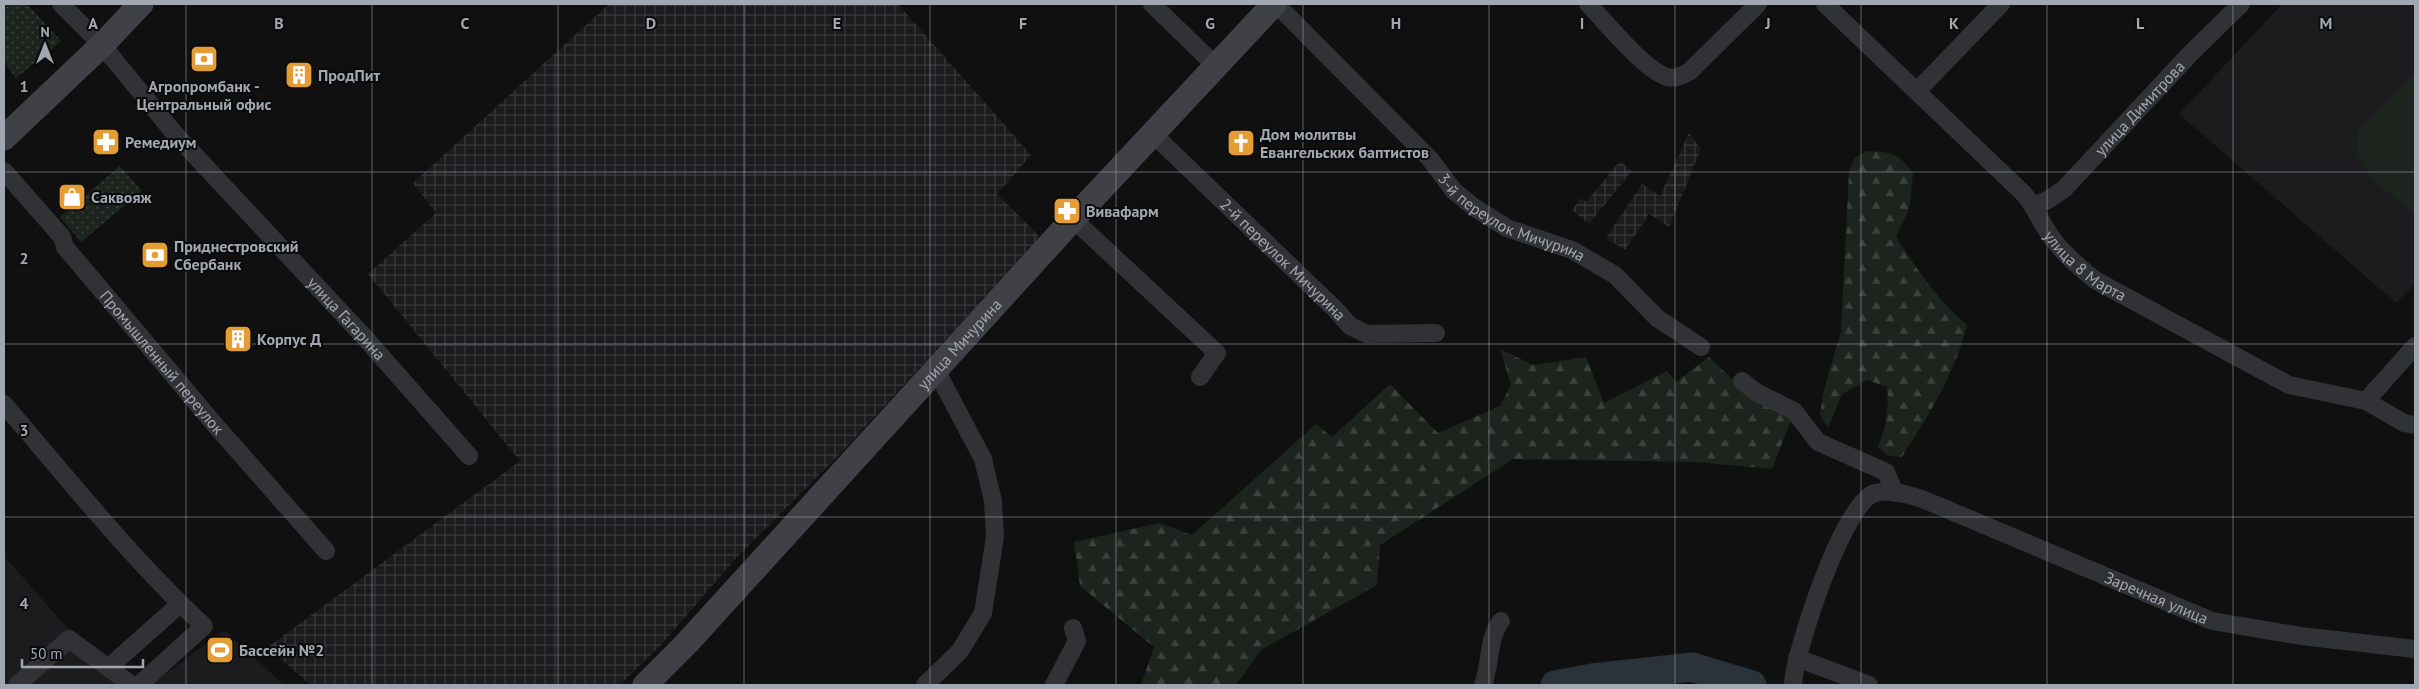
<svg xmlns="http://www.w3.org/2000/svg" width="2419" height="689" viewBox="0 0 2419 689" font-family="'PT Sans',sans-serif">
	<style>
		.built { fill: #1c1c1e }
		.industrial { fill: url(#industrial-grid) }
		.grass { fill: #1d241d }
		.forest { fill: url(#forest-firs) }
		.park { fill: url(#park-dots) }
		.lines { fill: none; stroke-linecap: round; stroke-linejoin: round }
		.river { stroke: #2a3339; stroke-width: 29 }
		.street { stroke: #313236; stroke-width: 18 }
		.secondary { stroke: #3f4146; stroke-width: 25 }
		.grid { fill: none; stroke: #a2a8b1; stroke-width: 1; stroke-opacity: 0.55 }
		.labels { text-anchor: middle; stroke-width: 4; stroke-linejoin: round; paint-order: stroke }
		.poi-label { font-size: 16px; font-weight: bold; fill: #a2a8b1; stroke: #0b0b0c; text-anchor: start }
		.street-label { font-size: 16px; fill: #a2a8b1; stroke: #0b0b0c }
		.grid-label { font-size: 16px; text-anchor: middle; font-weight: bold; fill: #a2a8b1; stroke: #0b0b0c; stroke-width: 4; stroke-linejoin: round; paint-order: stroke }
	</style>
	<defs>
		<pattern id="industrial-grid" width="8" height="8" patternUnits="userSpaceOnUse" patternTransform="scale(1.25)"><rect width="8" height="8" fill="#1c1c1e"/><path d="M0 4h8M4 0v8" fill="none" stroke="#3a3a3c"/></pattern>
		<pattern id="forest-firs" width="22" height="20" patternUnits="userSpaceOnUse" patternTransform="scale(1.25)"><rect width="22" height="20" fill="#1d241d"/><path d="M5 1l3.5 6h-7zM16 11l3.5 6h-7z" fill="#3b413b"/></pattern>
		<pattern id="park-dots" width="8" height="8" patternUnits="userSpaceOnUse" patternTransform="scale(1.25)"><rect width="8" height="8" fill="#1d241d"/><path d="M2 2h.1M6 6h.1" fill="none" stroke="#3b413b" stroke-width="1.8" stroke-linecap="round"/></pattern>
	</defs>
	<rect width="100%" height="100%" fill="#101011"/>
	<path class="built" d="M 2282,4 L 2415,4 L 2415,284 L 2396,303 L 2179,114 Z
		M 4,556 L 118,685 L 4,685 Z
		M 224,630 L 284,685 L 151,685 Z"/>
	<path class="industrial" d="M 609,4 L 898,4 L 1031,155 L 997,194 L 1040,237 L 841,453 L 737,557 L 660,646 L 620,685 L 310,685 L 268,647 L 520,461 L 368,274 L 436,213 L 413,183 Z
		M 1689,133 L 1701,149 L 1669,227 L 1649,214 L 1625,250 L 1606,238 L 1642,184 L 1660,196 Z
		M 1620,161 L 1632,171 L 1589,224 L 1572,210 L 1581,198 L 1586,202 Z"/>
	<path class="grass" d="M 2415,74 L 2415,214 C 2390,192 2346,168 2359,129 Z"/>
	<path class="forest" d="M 1867,151 C 1890,152 1900,153 1913,174 L 1909,209 L 1896,237 C 1916,268 1939,302 1967,325 C 1955,373 1929,415 1902,457 L 1886,455 L 1878,446 C 1887,426 1889,408 1887,387 L 1867,380 L 1842,394 L 1828,428 L 1820,414 L 1824,390 L 1841,332 L 1849,171 L 1855,158 Z
		M 1500,349 L 1533,365 L 1586,357 L 1604,403 L 1667,371 L 1676,382 L 1709,357 L 1751,397 L 1792,417 L 1772,469 L 1696,462 L 1513,459 L 1380,545 L 1377,585 L 1261,650 L 1236,685 L 1141,685 L 1154,647 L 1080,586 L 1074,542 L 1159,523 L 1192,535 L 1316,424 L 1332,437 L 1390,384 L 1438,433 L 1500,406 L 1511,385 Z"/>
	<path class="park" d="M 4,4 L 27,4 L 61,41 L 16,78 L 4,62 Z
		M 120,166 L 142,191 L 81,242 L 60,217 Z"/>
	<g class="lines">
		<path class="river" d="M 1555,685 L 1592,678 L 1692,667 L 1752,685"/>
		<g class="street">
			<path id="s1" d="M 61,4 L 102,45 L 175,134 L 367,340 L 469,456"/>
			<path d="M 1152,4 L 1216,66"/>
			<path id="s2" d="M 1276,4 L 1430,159 L 1454,191 L 1475,208 L 1507,228 L 1572,250 L 1615,275 L 1657,318 L 1701,347"/>
			<path d="M 1588,4 C 1606,22 1644,70 1667,77 C 1675,79 1681,76 1689,72 L 1758,4"/>
			<path id="s3" d="M 1825,4 L 2023,193 C 2034,205 2039,219 2048,232 C 2060,251 2078,266 2095,280 L 2289,385 L 2366,401 L 2404,423 L 2415,425"/>
			<path d="M 1918,90 L 2001,4"/>
			<path id="s4" d="M 1152,133 L 1336,310 L 1350,326 L 1367,334 L 1436,333"/>
			<path id="s5" d="M 4,171 L 62,237 L 65,247 L 216,426 L 326,551"/>
			<path id="s6" d="M 2033,205 L 2046,201 L 2064,189 L 2191,53 L 2241,4"/>
			<path d="M 1073,219 L 1217,353 L 1200,377"/>
			<path d="M 1742,381 L 1756,392 L 1794,411 L 1818,442 L 1886,472 L 1895,493"/>
			<path d="M 2366,401 L 2415,346"/>
			<path d="M 4,404 C 68,479 131,558 204,626 L 139,685"/>
			<path d="M 1797,658 L 1869,685"/>
			<path d="M 108,668 L 180,604"/>
			<path d="M 17,685 L 69,639 L 132,685"/>
			<path d="M 925,685 L 960,651 L 983,613 L 995,537 L 993,501 L 983,459 L 936,370"/>
			<path d="M 1054,685 L 1077,641 L 1073,628"/>
			<path d="M 1483,685 C 1491,664 1487,640 1501,621"/>
			<path id="s7" d="M 1793,685 C 1794,653 1844,501 1875,493 C 1892,489 1912,495 1927,501 L 2212,621 L 2301,636 L 2415,649"/>
		</g>
		<g class="secondary">
			<path d="M 4,138 L 102,45 L 141,4"/>
			<path id="s8" d="M 645,685 L 687,643 L 1073,219 L 1274,4"/>
		</g>
	</g>
	<path class="grid" d="M 186,4 L 186,685M 372,4 L 372,685M 558,4 L 558,685M 744,4 L 744,685M 930,4 L 930,685M 1116,4 L 1116,685M 1303,4 L 1303,685M 1489,4 L 1489,685M 1675,4 L 1675,685M 1861,4 L 1861,685M 2047,4 L 2047,685M 2233,4 L 2233,685M 4,172 L 2415,172M 4,344 L 2415,344M 4,517 L 2415,517"/>
	<defs>
		<symbol id="bank-square" viewBox="-11 -11 22 22"><rect x="-9" y="-9" width="18" height="18" rx="4" fill="#e49d35" stroke="#0b0b0c"/><path d="M-6-4H6V4H-6ZM0-2.3a2.3 2.3 0 1 0 0 4.6a2.3 2.3 0 1 0 0-4.6Z" fill="#fff"/></symbol>
		<symbol id="building-square" viewBox="-11 -11 22 22"><rect x="-9" y="-9" width="18" height="18" rx="4" fill="#e49d35" stroke="#0b0b0c"/><path d="M-4-6H4V6H1V3H-1V6H-4ZM-2.5-4.3h1.7v1.8h-1.7ZM.8-4.3h1.7v1.8H.8ZM-2.5-1h1.7V.8h-1.7ZM.8-1h1.7V.8H.8Z" fill="#fff"/></symbol>
		<symbol id="pharmacy-square" viewBox="-11 -11 22 22"><rect x="-9" y="-9" width="18" height="18" rx="4" fill="#e49d35" stroke="#0b0b0c"/><path d="M-2-6h4v4h4v4h-4v4h-4v-4h-4v-4h4Z" fill="#fff"/></symbol>
		<symbol id="church-square" viewBox="-11 -11 22 22"><rect x="-9" y="-9" width="18" height="18" rx="4" fill="#e49d35" stroke="#0b0b0c"/><path d="M-1.2-6h2.4v3.5h3.3v2.4h-3.3V6h-2.4V-.1h-3.3v-2.4h3.3Z" fill="#fff"/></symbol>
		<symbol id="shop-square" viewBox="-11 -11 22 22"><rect x="-9" y="-9" width="18" height="18" rx="4" fill="#e49d35" stroke="#0b0b0c"/><path d="M-5-2.5h2.3a2.7 3.5 0 0 1 5.4 0H5L5.5 6h-11ZM-1.5-2.5h3a1.5 2.3 0 0 0-3 0Z" fill="#fff"/></symbol>
		<symbol id="stadium-square" viewBox="-11 -11 22 22"><rect x="-9" y="-9" width="18" height="18" rx="4" fill="#e49d35" stroke="#0b0b0c"/><path d="M0-5a6.5 5 0 1 0 0 10a6.5 5 0 1 0 0-10ZM-3.5-1.8h7v3.6h-7Z" fill="#fff"/></symbol>
	</defs>
	<g fill-rule="evenodd">
		<use href="#bank-square" x="188" y="43" width="32" height="32"/>
		<use href="#building-square" x="283" y="59" width="32" height="32"/>
		<use href="#pharmacy-square" x="90" y="126" width="32" height="32"/>
		<use href="#church-square" x="1225" y="127" width="32" height="32"/>
		<use href="#shop-square" x="56" y="181" width="32" height="32"/>
		<use href="#pharmacy-square" x="1051" y="195" width="32" height="32"/>
		<use href="#bank-square" x="139" y="239" width="32" height="32"/>
		<use href="#building-square" x="222" y="323" width="32" height="32"/>
		<use href="#stadium-square" x="204" y="634" width="32" height="32"/>
	</g>
	<g class="labels">
		<g class="poi-label">
			<text x="318" y="81">ПродПит</text>
			<text x="204" y="92" text-anchor="middle">Агропромбанк -<tspan x="204" dy="18">Центральный офис</tspan></text>
			<text x="1260" y="140">Дом молитвы<tspan x="1260" dy="18">Евангельских баптистов</tspan></text>
			<text x="125" y="148">Ремедиум</text>
			<text x="91" y="203">Саквояж</text>
			<text x="1086" y="217">Вивафарм</text>
			<text x="174" y="252">Приднестровский<tspan x="174" dy="18">Сбербанк</tspan></text>
			<text x="257" y="345">Корпус Д</text>
			<text x="239" y="656">Бассейн №2</text>
		</g>
		<g class="street-label">
			<text dy="6" stroke="none"><textPath href="#s6" startOffset="146">улица Димитрова</textPath></text>
			<text dy="6" stroke="none"><textPath href="#s2" startOffset="322">3-й переулок Мичурина</textPath></text>
			<text dy="6" stroke="none"><textPath href="#s4" startOffset="182">2-й переулок Мичурина</textPath></text>
			<text dy="6" stroke="none"><textPath href="#s3" startOffset="371">улица 8 Марта</textPath></text>
			<text dy="6" stroke="none"><textPath href="#s1" startOffset="425">улица Гагарина</textPath></text>
			<text dy="6" stroke="none"><textPath href="#s8" startOffset="464">улица Мичурина</textPath></text>
			<text dy="6" stroke="none"><textPath href="#s5" startOffset="249">Промышленный переулок</textPath></text>
			<text dy="6" stroke="none"><textPath href="#s7" startOffset="515">Заречная улица</textPath></text>
		</g>
	</g>
	<g class="grid-label">
		<text x="93" y="29">A</text>
		<text x="279" y="29">B</text>
		<text x="465" y="29">C</text>
		<text x="651" y="29">D</text>
		<text x="837" y="29">E</text>
		<text x="1023" y="29">F</text>
		<text x="1210" y="29">G</text>
		<text x="1396" y="29">H</text>
		<text x="1582" y="29">I</text>
		<text x="1768" y="29">J</text>
		<text x="1954" y="29">K</text>
		<text x="2140" y="29">L</text>
		<text x="2326" y="29">M</text>
		<text x="24" y="92">1</text>
		<text x="24" y="264">2</text>
		<text x="24" y="436">3</text>
		<text x="24" y="609">4</text>
	</g>
	<rect width="2419" height="689" fill="none" stroke="#a2a8b1" stroke-width="10"/>
	<g transform="translate(45 45)" stroke="#0b0b0c" stroke-width="4" paint-order="stroke">
	<path d="M0-4L9 19L0 12L-9 19Z" fill="#a2a8b1"/>
	<text y="-8" font-size="14" font-weight="bold" text-anchor="middle" fill="#a2a8b1">N</text>
	</g>
	<path d="M22 659v8h121v-8" fill="none" stroke="#a2a8b1" stroke-width="2.5"/>
	<text x="30" y="659" font-size="15" fill="#a2a8b1" stroke="#0b0b0c" stroke-width="4" paint-order="stroke">50 m</text>
</svg>
